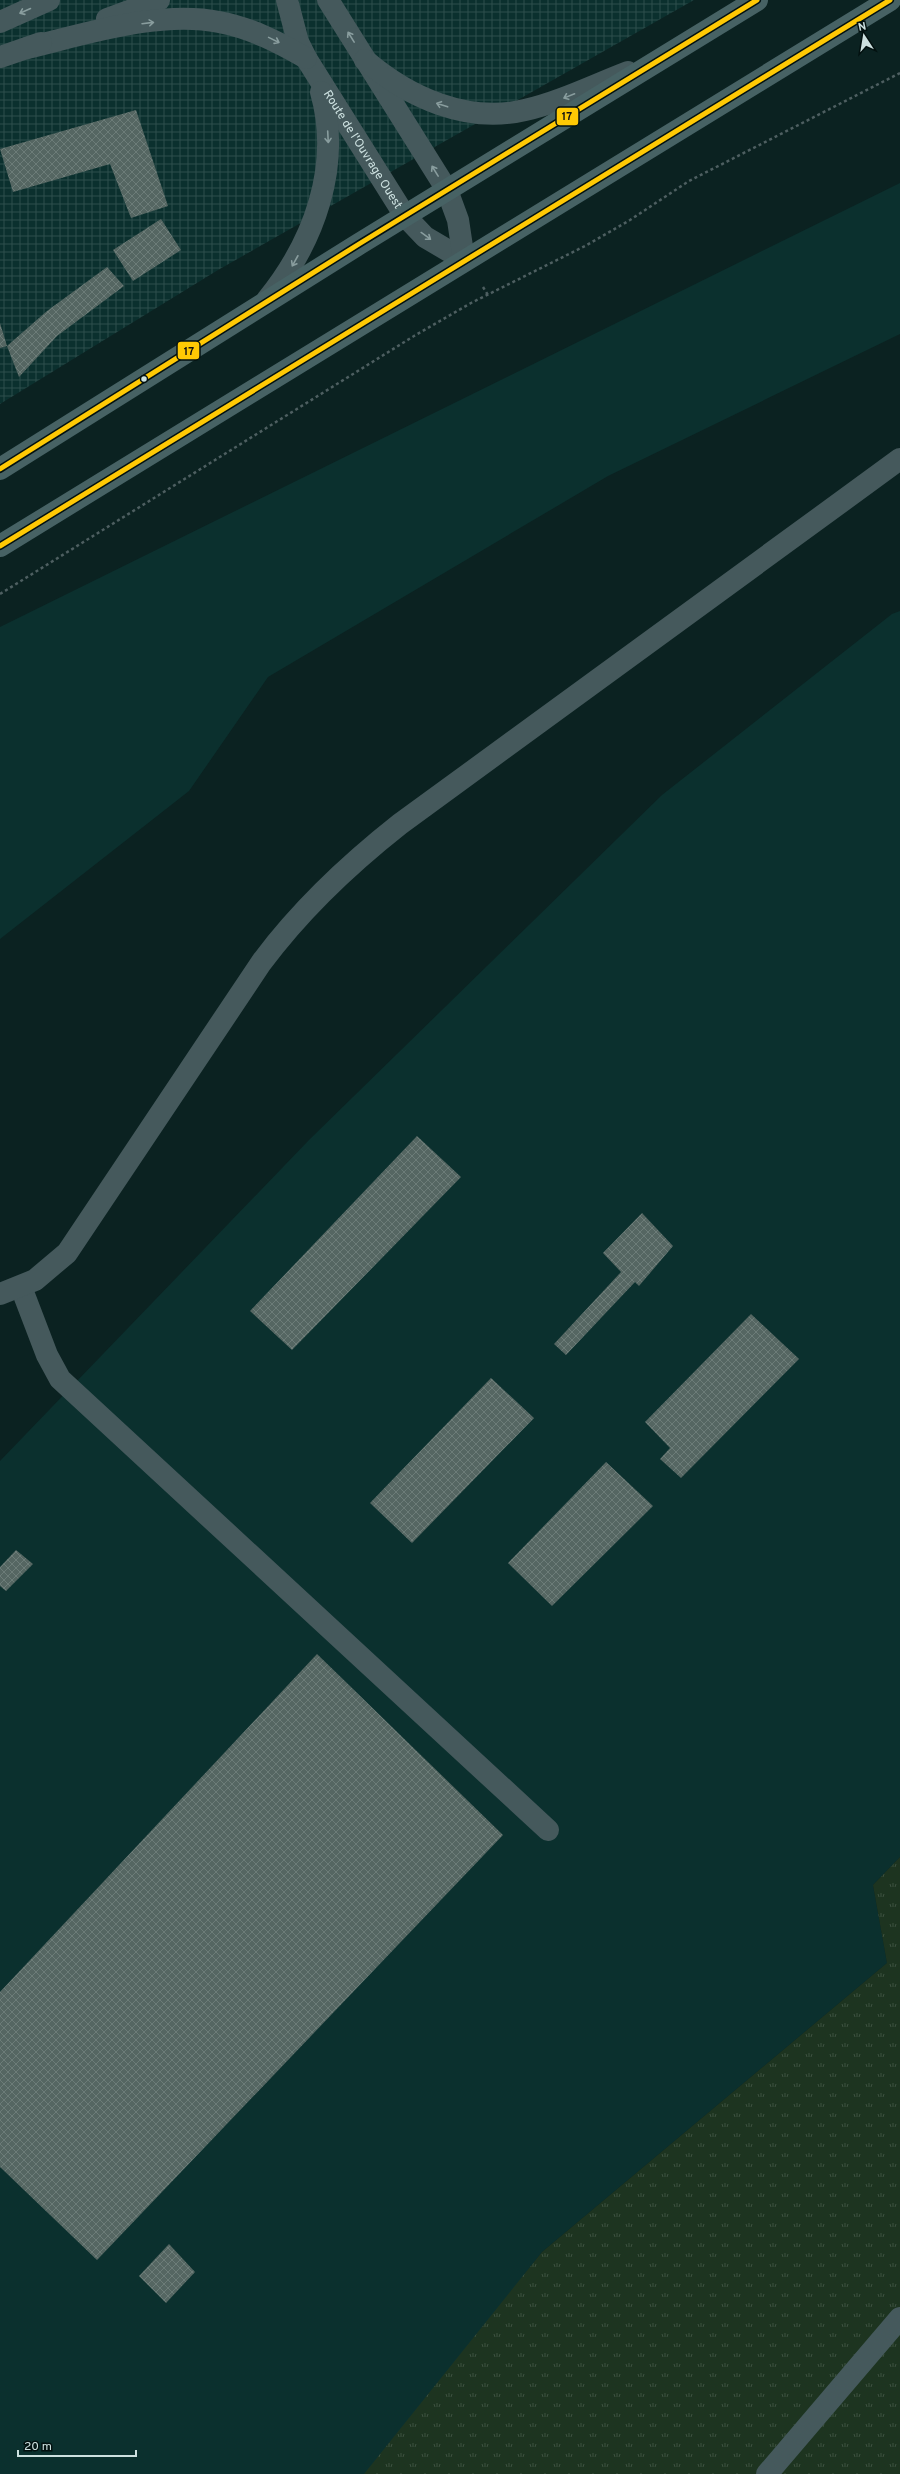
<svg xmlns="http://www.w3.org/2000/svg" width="900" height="2474" viewBox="0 0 900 2474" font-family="Overpass,sans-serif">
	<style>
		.built { fill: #0b302e }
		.industrial { fill: url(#industrial-grid) }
		.grass { fill: url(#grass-tufts) }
		.building { fill: url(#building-cross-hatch) }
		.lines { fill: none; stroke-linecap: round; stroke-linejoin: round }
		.path { stroke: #4e5f61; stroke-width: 2.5; stroke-dasharray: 3 3; stroke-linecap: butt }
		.minor { stroke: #45595c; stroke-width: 22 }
		.major { stroke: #476264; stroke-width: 22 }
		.bus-1-casing { stroke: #031110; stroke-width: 8 }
		.bus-1 { stroke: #ffc904; stroke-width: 5 }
		.oneway { stroke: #899d9e }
		.bus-dot { fill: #cde1e0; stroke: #031110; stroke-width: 1.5 }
		.labels { text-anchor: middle; stroke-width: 4; stroke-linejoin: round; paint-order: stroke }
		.street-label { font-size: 12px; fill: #cde1e0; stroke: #031110 }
		.line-badge { stroke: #031110; stroke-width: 1.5 }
		.pale-badge-label { font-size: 11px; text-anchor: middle; font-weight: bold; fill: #111 }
	</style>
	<defs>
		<pattern id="industrial-grid" width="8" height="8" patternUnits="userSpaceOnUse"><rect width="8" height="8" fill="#0b302e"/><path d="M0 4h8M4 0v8" fill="none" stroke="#2d4e4c"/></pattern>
		<pattern id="grass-tufts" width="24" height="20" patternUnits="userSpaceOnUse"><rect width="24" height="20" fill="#1d3420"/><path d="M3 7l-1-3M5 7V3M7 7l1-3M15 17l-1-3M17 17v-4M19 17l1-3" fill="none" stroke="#3d5140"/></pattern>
		<pattern id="building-cross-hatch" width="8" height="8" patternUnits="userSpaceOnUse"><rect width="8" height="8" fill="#556662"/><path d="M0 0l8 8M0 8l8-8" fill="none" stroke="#6c7c78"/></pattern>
	</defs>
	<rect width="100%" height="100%" fill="#0b2221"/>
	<path class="built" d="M 900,183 L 900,334 L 608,476 L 268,677 L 189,791 L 0,939 L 0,627 Z
		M 900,611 L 900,1857 L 873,1885 L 887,1963 L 542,2252 L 369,2474 L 0,2474 L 0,1461 L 309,1140 L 662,795 L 892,614 Z"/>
	<path class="industrial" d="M 0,0 L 694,0 L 218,270 L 0,404 Z"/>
	<path class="grass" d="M 900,1857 L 900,2474 L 364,2474 L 542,2252 L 887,1963 L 873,1885 Z"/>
	<path class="building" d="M 136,110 L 168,206 L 131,218 L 110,164 L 13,192 L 0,149 Z
		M 161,219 L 181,250 L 133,281 L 113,250 Z
		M 107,267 L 124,286 L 57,336 L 19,377 L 7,346 L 47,311 Z
		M 0,323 L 7,346 L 0,348 Z
		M 417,1136 L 461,1177 L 292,1350 L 250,1311 Z
		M 642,1213 L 673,1246 L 639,1286 L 635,1282 L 566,1355 L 554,1344 L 621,1272 L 603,1253 Z
		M 751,1314 L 799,1359 L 681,1478 L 660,1459 L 670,1448 L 645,1422 Z
		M 491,1378 L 534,1418 L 412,1543 L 370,1503 Z
		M 606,1462 L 653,1506 L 552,1606 L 508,1563 Z
		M 16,1550 L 33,1564 L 6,1591 L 0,1586 L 0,1567 Z
		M 317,1654 L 503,1835 L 97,2260 L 0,2167 L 0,1992 Z
		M 169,2244 L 195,2272 L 166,2303 L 139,2276 Z"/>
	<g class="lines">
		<path class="path" d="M 483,287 L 488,295
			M 0,594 L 414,336 L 471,303 L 585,246 L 630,220 L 689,181 L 900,73"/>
		<g class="minor">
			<path id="s1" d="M 287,0 L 298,42 L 306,58 L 405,216 L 425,237 L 464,260"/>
			<path d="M 328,0 L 447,190 L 458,220 L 464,260"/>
			<path d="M 107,19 L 159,0"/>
			<path d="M 0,22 L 49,0"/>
			<path d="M 27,48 C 86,34 159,10 219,22 C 251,28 278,42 306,58"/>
			<path d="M 0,57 L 41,43"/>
			<path d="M 365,60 C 408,97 467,124 525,110 C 560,102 594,85 628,72"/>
			<path d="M 267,300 C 314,242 342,166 321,92"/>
			<path d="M 21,1287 L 47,1355 L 60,1379 L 548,1830"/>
			<path d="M 0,1294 L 35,1280 L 67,1253 L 261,963 C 301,909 348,865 400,824 L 900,459"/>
			<path d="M 767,2474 L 900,2318"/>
		</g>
		<path class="major" d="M 0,469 L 359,244 L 757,0
			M 0,546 L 890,0"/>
		<defs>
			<path id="bus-1" d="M 0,469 L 359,244 L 757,0
				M 0,546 L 890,0"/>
		</defs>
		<use href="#bus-1" class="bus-1-casing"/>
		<use href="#bus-1" class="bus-1"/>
	</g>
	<defs><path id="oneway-shaft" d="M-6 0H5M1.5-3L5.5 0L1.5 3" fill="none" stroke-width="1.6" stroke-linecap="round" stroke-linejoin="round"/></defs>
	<g class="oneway">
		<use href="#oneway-shaft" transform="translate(25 11) rotate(156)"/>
		<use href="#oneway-shaft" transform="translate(148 23) rotate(-7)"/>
		<use href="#oneway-shaft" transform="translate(351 37) rotate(-122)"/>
		<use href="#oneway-shaft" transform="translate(274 40) rotate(26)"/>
		<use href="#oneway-shaft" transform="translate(569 96) rotate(158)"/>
		<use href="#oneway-shaft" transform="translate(442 105) rotate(-162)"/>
		<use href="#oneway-shaft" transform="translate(328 137) rotate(87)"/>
		<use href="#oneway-shaft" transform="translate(435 171) rotate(-122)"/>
		<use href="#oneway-shaft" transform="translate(426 236) rotate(36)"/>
		<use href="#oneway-shaft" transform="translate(295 261) rotate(119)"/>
	</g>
	<circle class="bus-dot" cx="144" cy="379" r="3.5"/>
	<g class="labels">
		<g class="street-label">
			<text dy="4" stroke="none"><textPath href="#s1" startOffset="169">Route de l'Ouvrage Ouest</textPath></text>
		</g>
	</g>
	<g class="line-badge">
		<rect x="556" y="107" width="23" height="19" rx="4" fill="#ffc904"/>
		<rect x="177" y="341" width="23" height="19" rx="4" fill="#ffc904"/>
	</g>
	<g class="pale-badge-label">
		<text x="567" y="120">17</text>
		<text x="189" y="355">17</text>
	</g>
	<g transform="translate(864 36) rotate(348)" stroke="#031110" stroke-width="3" paint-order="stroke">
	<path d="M0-3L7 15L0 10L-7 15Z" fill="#cde1e0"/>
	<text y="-6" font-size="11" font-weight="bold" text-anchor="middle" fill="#cde1e0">N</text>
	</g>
	<path d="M18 2450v6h118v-6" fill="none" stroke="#cde1e0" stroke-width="2"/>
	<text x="24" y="2450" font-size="12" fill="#cde1e0" stroke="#031110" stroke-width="3" paint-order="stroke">20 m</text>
</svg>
